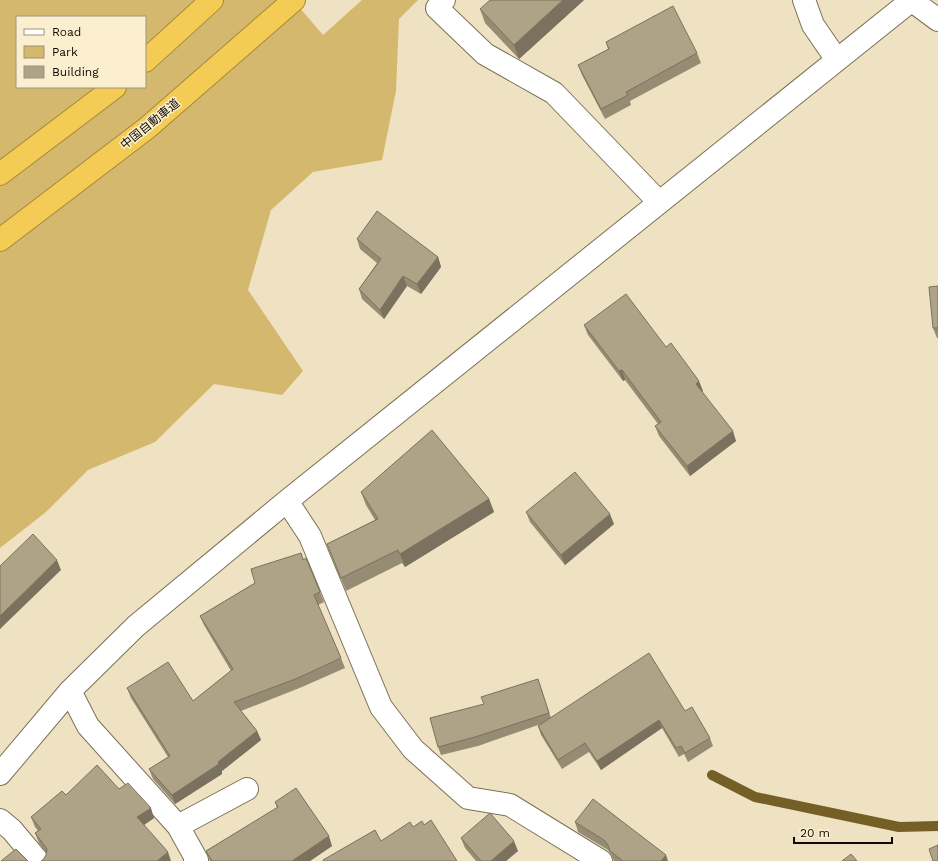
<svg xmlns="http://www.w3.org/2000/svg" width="938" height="861" viewBox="0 0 938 861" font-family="'Work Sans','Noto Sans JP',sans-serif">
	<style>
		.green { fill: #d4b86d; fill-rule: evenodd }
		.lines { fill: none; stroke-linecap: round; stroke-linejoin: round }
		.stream { stroke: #746027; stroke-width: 10 }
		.minor-casing { stroke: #7c7156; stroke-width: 24 }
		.highway-casing { stroke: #a48838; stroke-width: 24 }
		.minor { stroke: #fff; stroke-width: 22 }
		.highway { stroke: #f4cb54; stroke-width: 22 }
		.wall { fill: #968c73 }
		.shaded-wall { fill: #7a725e }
		.building { fill: #aea386; stroke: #7a725e }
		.labels { text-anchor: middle; stroke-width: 3; stroke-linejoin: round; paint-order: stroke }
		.street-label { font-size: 12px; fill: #0f0b03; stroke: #fbefd0 }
	</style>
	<rect width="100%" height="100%" fill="#eee2c3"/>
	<path class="green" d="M 0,0 L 293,0 L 323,35 L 362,0 L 418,0 L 399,19 L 396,91 L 382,160 L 313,172 L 271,210 L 248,290 L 303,371 L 282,395 L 214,384 L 155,442 L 88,470 L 46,512 L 0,548 ZM 17,17 L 145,17 L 145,87 L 17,87 Z"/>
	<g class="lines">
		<path class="stream" d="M 712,775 L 755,797 L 899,827 L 938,826"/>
		<defs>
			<path id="minor" d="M 444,0 L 437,8 L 485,54 L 554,93 L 659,202
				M 804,0 L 813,25 L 837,60
				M 911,0 L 938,20
				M 287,501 L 310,536 L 381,707 L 413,749 L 468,798 L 510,805 L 601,861
				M 70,691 L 88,726 L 178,826 L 197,860 L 195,861
				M 0,774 L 70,691 L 136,626 L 287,501 L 912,0
				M 0,820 L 12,830 L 38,861
				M 178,826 L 247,789"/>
			<path id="highway" d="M 145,61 L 212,0
				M 0,174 L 115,87
				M 0,240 L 147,128 L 294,0"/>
		</defs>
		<use href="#minor" class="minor-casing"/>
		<use href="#highway" class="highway-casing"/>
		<use href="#minor" class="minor"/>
		<use href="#highway" class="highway"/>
	</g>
	<path class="wall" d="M 584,0 L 519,59 L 485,23 L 480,9 Z
		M 606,42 L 697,53 L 701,63 L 630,101 L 631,105 L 605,119 L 582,75 L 578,65 L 608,49 Z
		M 357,239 L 438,257 L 441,267 L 421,294 L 407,286 L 384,319 L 362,299 L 359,289 L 377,263 L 360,249 Z
		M 938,286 L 938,338 L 937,338 L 933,328 Z
		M 584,325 L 666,347 L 703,391 L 702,392 L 736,441 L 690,476 L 659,436 L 655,426 L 658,424 L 625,380 L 623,381 L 588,335 Z
		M 361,492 L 489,499 L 494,512 L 405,567 L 402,563 L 346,591 L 327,544 L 375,520 L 366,505 Z
		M 526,512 L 614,524 L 565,565 L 530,522 Z
		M 301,553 L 304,560 L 320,592 L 324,602 L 318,605 L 341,658 L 345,668 L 302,687 L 241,711 L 257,731 L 261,740 L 222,771 L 222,774 L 175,804 L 153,779 L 149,769 L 168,757 L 131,698 L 127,688 L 193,701 L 231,671 L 204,625 L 200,616 L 255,583 Z
		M 538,679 L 551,718 L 685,711 L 710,738 L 713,746 L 688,762 L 684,754 L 679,757 L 662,728 L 601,770 L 589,752 L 562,769 L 541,735 L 538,726 L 541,724 L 478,746 L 441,755 L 438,747 L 484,704 Z
		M 119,789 L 154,818 L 144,825 L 43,860 L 46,855 L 46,853 L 39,843 L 35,833 L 38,831 L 35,827 L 31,817 L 66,795 Z
		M 275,802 L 332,846 L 310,861 L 210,861 L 206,851 L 277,808 Z
		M 575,822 L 668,861 L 614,861 L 611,854 L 608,850 L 578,832 Z
		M 461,838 L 518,851 L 506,861 L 476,861 L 465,848 Z"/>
	<path class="shaded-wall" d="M 563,0 L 584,0 L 519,59 L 514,45 Z
		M 438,257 L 441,267 L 421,294 L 417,284 Z
		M 403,276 L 407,286 L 384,319 L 380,310 Z
		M 622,370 L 625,380 L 623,381 L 619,371 Z
		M 699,381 L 703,391 L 700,394 L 696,384 Z
		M 733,431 L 736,441 L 690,476 L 687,466 Z
		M 489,499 L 494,512 L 405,567 L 400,554 Z
		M 610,514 L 614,524 L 565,565 L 561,555 Z
		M 57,560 L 61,570 L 0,629 L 0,616 Z
		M 659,720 L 662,728 L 601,770 L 597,761 Z
		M 257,731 L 261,740 L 222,771 L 222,774 L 175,804 L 172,795 L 218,762 Z
		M 151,808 L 154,818 L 141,827 L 137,817 Z
		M 329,836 L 332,846 L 310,861 L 292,861 Z
		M 514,841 L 518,851 L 506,861 L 491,861 Z
		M 168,852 L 171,861 L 157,861 Z
		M 666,855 L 668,861 L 661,861 Z"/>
	<path class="building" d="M 490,0 L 563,0 L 514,45 L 480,9 Z
		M 673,6 L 697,53 L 626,92 L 628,95 L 601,109 L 578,65 L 609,49 L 606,42 Z
		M 377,211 L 438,257 L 417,284 L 403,276 L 380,310 L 359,289 L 381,259 L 357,239 Z
		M 938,286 L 938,328 L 933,328 L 929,287 Z
		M 626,294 L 666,347 L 671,343 L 699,381 L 696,384 L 733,431 L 687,466 L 655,426 L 661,422 L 622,370 L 619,371 L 584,325 Z
		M 432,430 L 489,499 L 400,554 L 398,550 L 341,578 L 327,544 L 378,519 L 361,492 Z
		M 575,472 L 610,514 L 561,555 L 526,512 Z
		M 33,534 L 57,560 L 0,616 L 0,566 Z
		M 301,553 L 303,560 L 306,558 L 320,592 L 314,595 L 341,658 L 298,678 L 234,702 L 257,731 L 218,762 L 219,764 L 172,795 L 149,769 L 170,756 L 127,688 L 168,662 L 193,701 L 233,669 L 200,616 L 255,583 L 251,569 Z
		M 649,653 L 685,711 L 692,707 L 710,738 L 685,753 L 681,746 L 676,748 L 659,720 L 597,761 L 585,743 L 558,760 L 538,726 Z
		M 538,679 L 549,713 L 475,737 L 438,747 L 430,718 L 484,704 L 481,697 Z
		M 97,765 L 119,789 L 128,783 L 151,808 L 137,817 L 168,852 L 157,861 L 41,861 L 43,860 L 46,855 L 47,849 L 35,833 L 41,829 L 31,817 L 62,791 L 66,795 Z
		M 296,788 L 329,836 L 292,861 L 212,861 L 206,851 L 278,807 L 275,802 Z
		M 593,799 L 666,855 L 661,861 L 623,861 L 610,851 L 608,845 L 604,840 L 575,822 Z
		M 490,813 L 514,841 L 491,861 L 481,861 L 461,838 Z
		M 431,820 L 457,861 L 323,861 L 323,860 L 375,830 L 381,841 L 410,822 L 413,827 L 422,821 L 424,825 Z
		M 938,845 L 938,861 L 933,861 L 929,849 Z
		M 16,849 L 28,861 L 1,861 Z
		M 851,854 L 857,861 L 842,861 Z"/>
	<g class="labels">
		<g class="street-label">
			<text transform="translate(150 124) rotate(-39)" y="4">中国自動車道</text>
		</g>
	</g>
	<rect x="16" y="16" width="130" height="72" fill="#fbefd0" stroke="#9d947e"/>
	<rect x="24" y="29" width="20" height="6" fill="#ffffff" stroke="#9d947e"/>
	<text x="52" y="36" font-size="12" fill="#0f0b03">Road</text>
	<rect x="24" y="46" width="20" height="12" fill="#d4b86d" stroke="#9d947e"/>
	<text x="52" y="56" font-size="12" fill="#0f0b03">Park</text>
	<rect x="24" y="66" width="20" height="12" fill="#aea386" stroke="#9d947e"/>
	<text x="52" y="76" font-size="12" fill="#0f0b03">Building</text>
	<path d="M794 837v6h98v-6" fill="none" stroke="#0f0b03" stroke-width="2"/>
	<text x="800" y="837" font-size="12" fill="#0f0b03" stroke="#fbefd0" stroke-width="3" paint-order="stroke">20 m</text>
</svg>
